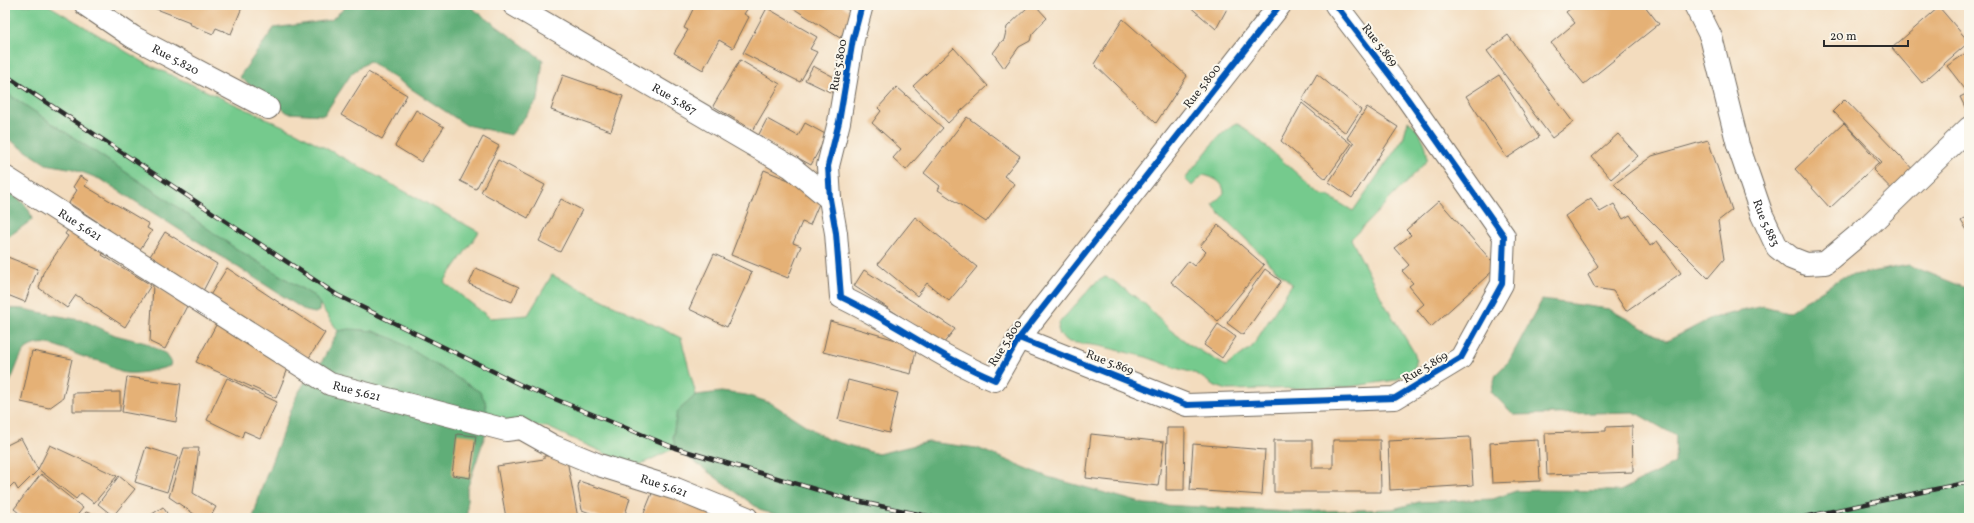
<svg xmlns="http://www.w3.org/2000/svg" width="1974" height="523" viewBox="0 0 1974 523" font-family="Vollkorn,serif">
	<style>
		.green { fill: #75ca8d; stroke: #507a5c }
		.forest { fill: #60ae78; stroke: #466c52 }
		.building { fill: #e5b176 }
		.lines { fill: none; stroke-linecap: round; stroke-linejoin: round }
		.street-casing { stroke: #71695e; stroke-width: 24 }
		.street { stroke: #fff; stroke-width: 22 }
		.rail-casing { stroke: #2b2b2b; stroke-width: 4.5 }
		.rail { stroke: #fbf7ec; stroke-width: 3; stroke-dasharray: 9; stroke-linecap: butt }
		.cycleway-casing { stroke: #fbf7ec; stroke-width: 8 }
		.cycleway { stroke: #0057b8; stroke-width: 6 }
		.labels { text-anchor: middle; stroke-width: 4; stroke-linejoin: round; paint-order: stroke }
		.street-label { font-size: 12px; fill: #2b2b2b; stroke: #fbf7ec }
	</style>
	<rect width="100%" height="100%" fill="#fbf7ec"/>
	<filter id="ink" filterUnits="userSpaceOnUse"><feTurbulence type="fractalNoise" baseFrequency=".025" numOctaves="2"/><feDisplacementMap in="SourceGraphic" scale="8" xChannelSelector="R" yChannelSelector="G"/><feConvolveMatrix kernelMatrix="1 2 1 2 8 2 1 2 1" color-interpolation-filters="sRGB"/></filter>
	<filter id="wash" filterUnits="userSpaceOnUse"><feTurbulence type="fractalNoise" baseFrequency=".012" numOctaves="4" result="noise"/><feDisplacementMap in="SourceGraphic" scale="16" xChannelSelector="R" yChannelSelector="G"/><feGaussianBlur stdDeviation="0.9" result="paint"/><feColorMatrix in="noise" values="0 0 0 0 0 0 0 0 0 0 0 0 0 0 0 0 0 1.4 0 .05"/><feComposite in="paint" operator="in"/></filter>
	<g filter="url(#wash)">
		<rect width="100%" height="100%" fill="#f3dcbe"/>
		<path class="green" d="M 5,5 L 48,5 L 147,64 L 296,132 L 479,232 L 444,282 L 490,318 L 528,315 L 552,275 L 681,338 L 696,395 L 677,412 L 673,436 L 675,448 L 635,467 L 547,427 L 489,424 L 485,401 L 480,392 C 463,382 446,371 429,361 C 401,343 373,324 338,331 L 314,296 L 235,248 L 160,195 L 5,92 Z
			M 1408,121 C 1419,129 1429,146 1427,161 L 1351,239 L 1384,303 L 1415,354 L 1416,365 L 1413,369 L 1396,380 L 1348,387 L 1227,390 L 1213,385 L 1197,374 L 1176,368 L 1146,357 L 1100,346 L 1069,342 L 1060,335 L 1058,329 L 1059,323 L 1095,283 L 1105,277 L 1111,279 L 1145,304 L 1169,329 L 1189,344 L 1226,366 L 1252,347 L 1292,284 L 1268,263 L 1265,258 L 1217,211 L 1213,204 L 1224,193 C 1224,182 1213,177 1203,175 L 1192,186 L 1185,179 L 1219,136 L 1236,123 L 1249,131 L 1321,195 L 1328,196 L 1353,211 L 1403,139 Z"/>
		<path class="forest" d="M 348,5 L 468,5 L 543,60 L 538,100 L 511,135 L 466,125 L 369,61 L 352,73 L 324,115 L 288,113 L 239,77 L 274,28 L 331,20 Z
			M 5,92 L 160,195 L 235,248 L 314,296 L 320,304 L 319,311 L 315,313 L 306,311 L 102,180 L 74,169 L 46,164 L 5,137 Z
			M 5,189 C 17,198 30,204 32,220 L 5,239 Z
			M 1909,265 L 1966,288 L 1969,292 L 1969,518 L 790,518 L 762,511 L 675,448 L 673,436 L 677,412 L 696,395 L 721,392 L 746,395 L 771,403 L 827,439 L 878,454 L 928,442 L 977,448 L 1048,477 L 1145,504 L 1291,512 L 1393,509 L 1419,502 L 1493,499 L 1516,491 L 1541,490 L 1620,491 L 1675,463 L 1676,436 L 1634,412 L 1514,415 L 1491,392 L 1496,374 L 1509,361 L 1542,300 L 1609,309 L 1667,341 L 1712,318 L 1763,306 L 1788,312 L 1843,277 Z
			M 5,308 L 23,309 L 85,321 L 115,335 L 146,343 L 166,354 L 171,361 L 170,366 C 158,370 133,376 121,372 C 116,371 110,365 105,363 C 99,360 91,360 84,357 C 68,352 47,337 29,347 C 18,352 15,379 5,389 Z
			M 350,329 L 373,331 L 394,339 L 480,392 L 485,401 L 489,424 L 467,489 L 467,518 L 253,518 L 262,487 L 297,395 L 305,382 L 321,363 L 338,331 Z"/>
		<g id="blocks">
			<path class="building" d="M 155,5 L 243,5 L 231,34 L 216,28 L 213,34 L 189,24 L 190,22 L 154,8 Z
				M 695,5 L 750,5 L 744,14 L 749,17 L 733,48 L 719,40 L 703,70 L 674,53 L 688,30 L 684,28 Z
				M 788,5 L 841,5 L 854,14 L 840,38 Z
				M 1030,5 L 1035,5 L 1047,18 L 1032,34 L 1030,41 L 1019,47 L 1004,68 L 993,53 L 1002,41 L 1004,40 L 1007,27 Z
				M 1188,5 L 1229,5 L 1216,29 Z
				M 1575,5 L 1644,5 L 1659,24 L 1584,84 L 1551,43 L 1575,23 L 1566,12 Z
				M 1939,7 L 1969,42 L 1922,83 L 1892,48 Z
				M 767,8 L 817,37 L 810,49 L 817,52 L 800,82 L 743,53 Z
				M 1123,19 L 1187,76 L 1156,123 L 1094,64 Z
				M 1508,35 L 1573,122 L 1552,138 L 1487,51 Z
				M 954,48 L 988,86 L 948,123 L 913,86 Z
				M 1969,51 L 1969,115 L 1960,97 L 1968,93 L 1947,66 Z
				M 740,60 L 780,84 L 753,130 L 713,106 Z
				M 813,66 L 834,77 L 832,93 L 805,80 Z
				M 368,72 L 407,95 L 382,139 L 341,115 Z
				M 1317,74 L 1361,110 L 1346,133 L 1302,100 Z
				M 563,75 L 623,96 L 611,131 L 551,110 Z
				M 1499,75 L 1539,137 L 1507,158 L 1466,96 Z
				M 897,87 L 943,128 L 906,170 L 893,158 L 901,149 L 872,123 L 881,111 L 878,108 Z
				M 1845,99 L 1924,181 L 1903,201 L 1873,170 L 1882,162 L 1833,111 Z
				M 1302,103 L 1351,144 L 1326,179 L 1281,141 Z
				M 1367,107 L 1398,127 L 1352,198 L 1329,182 L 1354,143 L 1347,138 Z
				M 416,110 L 444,127 L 421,162 L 395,146 Z
				M 967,117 L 1020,156 L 1004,176 L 1015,184 L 986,222 L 938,190 L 940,186 L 924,173 Z
				M 767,119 L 798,136 L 805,123 L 827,135 L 811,165 L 758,136 Z
				M 1844,123 L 1879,162 L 1830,208 L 1795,169 Z
				M 1618,134 L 1638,156 L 1611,179 L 1592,157 Z
				M 483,137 L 499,146 L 476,189 L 460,181 Z
				M 1708,140 L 1732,210 L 1718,221 L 1724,259 L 1708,278 L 1614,184 L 1652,156 Z
				M 498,160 L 545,185 L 528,218 L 481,192 Z
				M 764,170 L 823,194 L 810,225 L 802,222 L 793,243 L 801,246 L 788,278 L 731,255 Z
				M 80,176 L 88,181 L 85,186 L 149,224 L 147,228 L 152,231 L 137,254 L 108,233 L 110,230 L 69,203 L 77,190 L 73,187 Z
				M 1591,198 L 1600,212 L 1614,204 L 1623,219 L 1630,215 L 1650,246 L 1657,241 L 1681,273 L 1626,311 L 1613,291 L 1595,288 L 1588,275 L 1598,266 L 1565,216 Z
				M 561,199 L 582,210 L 560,252 L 539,241 Z
				M 1439,201 L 1497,267 L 1431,327 L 1417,310 L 1424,304 L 1409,286 L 1413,283 L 1402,271 L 1409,265 L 1394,248 L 1411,235 L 1406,230 Z
				M 1969,215 L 1969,233 L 1961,221 Z
				M 915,217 L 977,267 L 949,301 L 927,283 L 917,296 L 878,264 Z
				M 71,225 L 106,249 L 102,255 L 151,285 L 125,327 L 76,295 L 67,308 L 39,288 L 43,273 L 68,236 L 65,234 Z
				M 1218,225 L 1264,265 L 1218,321 L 1171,282 L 1188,261 L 1194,266 L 1206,252 L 1200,246 Z
				M 165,232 L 217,264 L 203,291 L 149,258 Z
				M 714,254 L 752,272 L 727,327 L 689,309 Z
				M 5,256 L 38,269 L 25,302 L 5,294 Z
				M 227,268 L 325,333 L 303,367 L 209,297 Z
				M 476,268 L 519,287 L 512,302 L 469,284 Z
				M 1265,269 L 1281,281 L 1243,335 L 1227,323 Z
				M 864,270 L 955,329 L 943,344 L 854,286 Z
				M 153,284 L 187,306 L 165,349 L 150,342 Z
				M 830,321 L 917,346 L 911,374 L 823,352 Z
				M 1218,324 L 1236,337 L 1222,358 L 1204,345 Z
				M 216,325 L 263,344 L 290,364 L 276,398 L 196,362 Z
				M 32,351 L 72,359 L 63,398 L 49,408 L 21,402 Z
				M 127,377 L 181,384 L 176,422 L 122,412 Z
				M 227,378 L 277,402 L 260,438 L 244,431 L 242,437 L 207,420 Z
				M 848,380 L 898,393 L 889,433 L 838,420 Z
				M 120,392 L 120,411 L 73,411 L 73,393 Z
				M 1632,426 L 1633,472 L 1547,475 L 1545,433 L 1606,431 L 1606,427 Z
				M 1167,428 L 1185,428 L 1184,490 L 1166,490 Z
				M 457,434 L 476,436 L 470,478 L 452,475 Z
				M 1091,434 L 1164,442 L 1158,486 L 1086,478 Z
				M 1470,437 L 1473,485 L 1390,490 L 1388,441 Z
				M 21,438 L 38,470 L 18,490 L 14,483 L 5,492 L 5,446 Z
				M 1274,440 L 1312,440 L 1312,468 L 1333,468 L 1333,440 L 1380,440 L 1381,492 L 1274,492 Z
				M 1538,440 L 1540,481 L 1492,483 L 1490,443 Z
				M 1193,444 L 1265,450 L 1262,495 L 1190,490 Z
				M 50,445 L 117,476 L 94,503 L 81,493 L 76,499 L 38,469 Z
				M 146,447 L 178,457 L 167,492 L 135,482 Z
				M 184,448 L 199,448 L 193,493 L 216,507 L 210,518 L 200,518 L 169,497 Z
				M 566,455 L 578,518 L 506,518 L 497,466 L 544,459 L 544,456 Z
				M 41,474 L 83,508 L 75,518 L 25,518 L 14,509 Z
				M 119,476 L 135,489 L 113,516 L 98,504 Z
				M 579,481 L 630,498 L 624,518 L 603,518 L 582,510 L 578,488 Z
				M 655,486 L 719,515 L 717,518 L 642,518 Z
				M 163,507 L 170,518 L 146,518 Z
				M 86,512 L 102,518 L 80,518 Z"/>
		</g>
	</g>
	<g filter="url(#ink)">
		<use href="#blocks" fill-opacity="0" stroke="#71695e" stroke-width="1"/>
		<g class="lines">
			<defs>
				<g id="street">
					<path id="s1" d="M 86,5 L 133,37 L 268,108"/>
					<path id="s2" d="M 514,5 L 791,167 L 830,199"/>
					<path d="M 862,5 L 853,39 L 839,122 L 828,166 L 830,199 L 836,233 L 841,297 C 894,322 941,358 995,380 L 1019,338 L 1280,5"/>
					<path id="s3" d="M 1695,5 L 1711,37 L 1738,145 L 1762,215 L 1777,247 L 1791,258 L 1806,264 L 1825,263 L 1862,232 L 1969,128"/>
					<path id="s4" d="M 5,177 L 330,384 L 506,430 L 521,428 L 553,446 L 599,465 L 676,489 L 747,518"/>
					<path d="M 1019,338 L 1187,405 L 1395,398 L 1461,358 L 1502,284 L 1504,236 L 1407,98 L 1336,5"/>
				</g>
			</defs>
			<use href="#street" class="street-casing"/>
			<use href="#street" class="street"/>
			<defs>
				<path id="rail" d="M 5,75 L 337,295 L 523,386 L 675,448 L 852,500 L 937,518
					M 1800,518 L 1969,482"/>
			</defs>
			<use href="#rail" class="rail-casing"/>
			<use href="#rail" class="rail"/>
			<defs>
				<path id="cycleway" d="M 862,5 L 853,39 L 839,122 L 828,166 L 830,199 L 836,233 L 841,297 C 894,322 941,358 995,380 L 1019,338 L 1280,5
					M 1019,338 L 1187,405 L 1395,398 L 1461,358 L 1502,284 L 1504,236 L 1407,98 L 1336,5"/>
			</defs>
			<use href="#cycleway" class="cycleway-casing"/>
			<use href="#cycleway" class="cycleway"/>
		</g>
	</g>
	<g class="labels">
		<g class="street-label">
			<text transform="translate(1380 45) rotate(52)" y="4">Rue 5.869</text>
			<text dy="4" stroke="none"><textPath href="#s1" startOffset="105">Rue 5.820</textPath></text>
			<text transform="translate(838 65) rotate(-80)" y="4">Rue 5.800</text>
			<text transform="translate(1202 86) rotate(-52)" y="4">Rue 5.800</text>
			<text dy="4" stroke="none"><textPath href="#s2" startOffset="186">Rue 5.867</textPath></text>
			<text dy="4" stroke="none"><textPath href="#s3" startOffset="230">Rue 5.883</textPath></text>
			<text dy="4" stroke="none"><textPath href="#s4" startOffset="89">Rue 5.621</textPath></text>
			<text transform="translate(1005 343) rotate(-58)" y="4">Rue 5.800</text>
			<text transform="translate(1110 362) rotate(21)" y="4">Rue 5.869</text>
			<text transform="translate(1425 367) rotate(-31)" y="4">Rue 5.869</text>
			<text dy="4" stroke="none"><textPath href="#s4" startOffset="413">Rue 5.621</textPath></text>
			<text dy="4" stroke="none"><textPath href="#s4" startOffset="737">Rue 5.621</textPath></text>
		</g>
	</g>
	<rect width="1974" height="523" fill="none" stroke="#fbf7ec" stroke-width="20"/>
	<path d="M1824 40v6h84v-6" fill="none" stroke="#2b2b2b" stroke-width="2"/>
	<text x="1830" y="40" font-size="12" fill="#2b2b2b" stroke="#fbf7ec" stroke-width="3" paint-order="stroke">20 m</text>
</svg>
